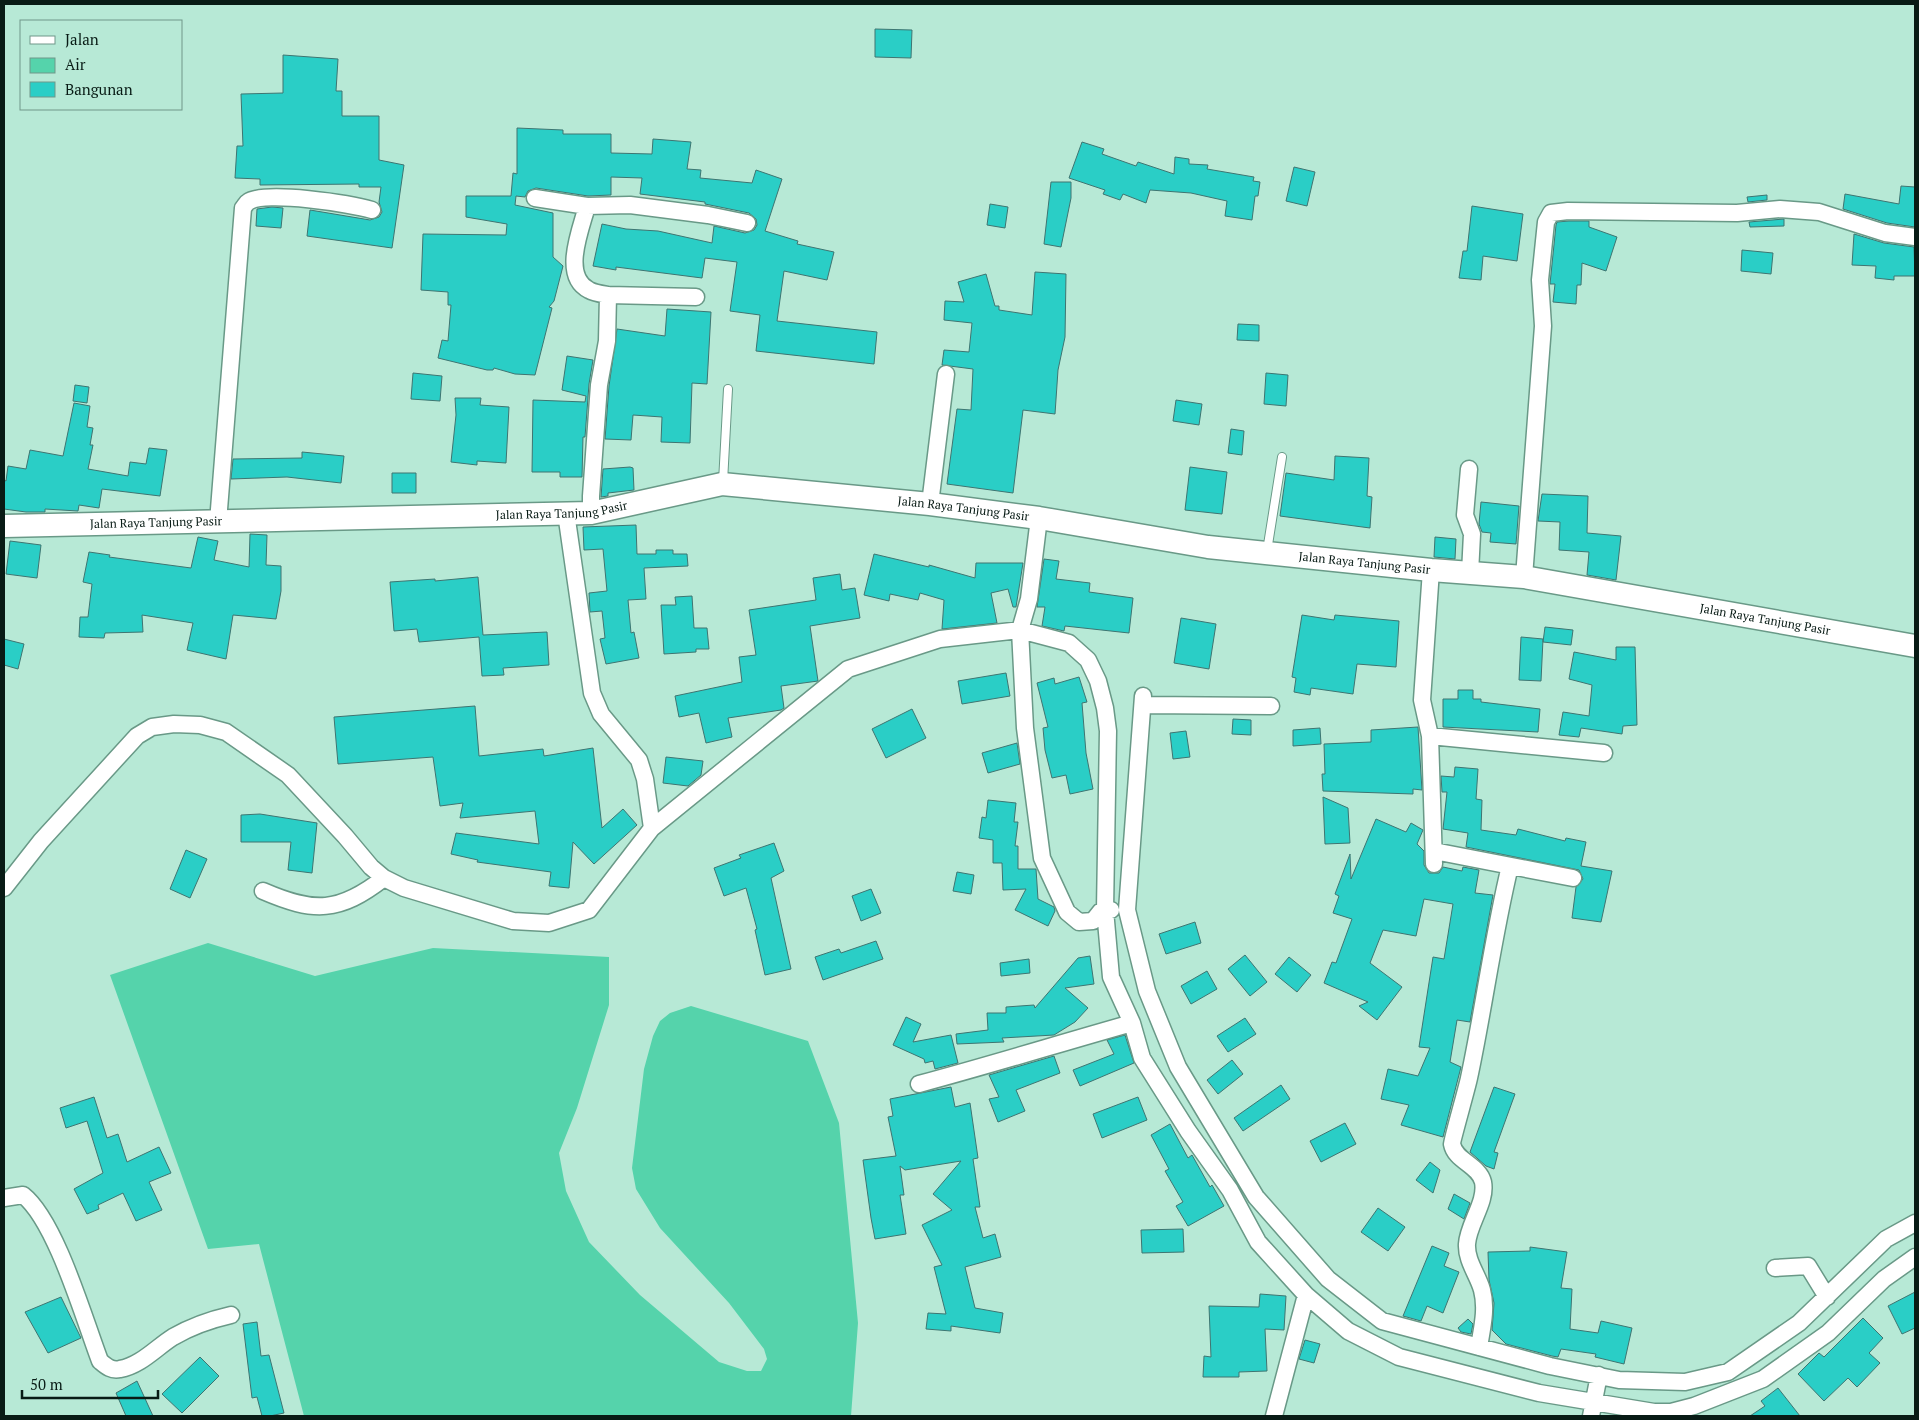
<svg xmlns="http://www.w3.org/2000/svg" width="1919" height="1420" viewBox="0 0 1919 1420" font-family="'PT Serif',serif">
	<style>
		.water { fill: #55d3ab }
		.building { fill: #2acec6; stroke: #3e7571 }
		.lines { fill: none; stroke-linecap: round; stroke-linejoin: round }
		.lane-casing { stroke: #699987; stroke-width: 10 }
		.street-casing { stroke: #699987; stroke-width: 19 }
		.secondary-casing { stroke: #699987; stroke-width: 25 }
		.lane { stroke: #fff; stroke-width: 8 }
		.street { stroke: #fff; stroke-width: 16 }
		.secondary { stroke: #fff; stroke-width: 22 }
		.labels { text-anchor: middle; stroke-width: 4; stroke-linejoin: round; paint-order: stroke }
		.street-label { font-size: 12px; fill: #081b15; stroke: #b7e9d6 }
	</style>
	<rect width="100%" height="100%" fill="#b7e9d6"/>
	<path class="water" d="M 208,943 L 315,976 L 433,948 L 609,957 L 609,1005 L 577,1108 L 559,1153 L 566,1191 L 589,1242 L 640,1295 L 719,1362 L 747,1371 L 761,1371 L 767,1359 L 764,1349 L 729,1303 L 660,1228 L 636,1189 L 632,1168 L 644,1069 L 653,1036 L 660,1021 L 670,1013 L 691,1006 L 808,1041 L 839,1123 L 858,1323 L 851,1416 L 304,1416 L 259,1244 L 208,1249 L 110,975 Z"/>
	<path class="building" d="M 875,29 L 912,30 L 911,58 L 875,57 Z
		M 283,55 L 338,59 L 336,91 L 342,91 L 342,116 L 379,116 L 379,160 L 404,165 L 392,248 L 307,236 L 310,210 L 370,220 L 379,217 L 382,212 L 379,202 L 381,187 L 359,187 L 359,184 L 260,185 L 260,179 L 235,178 L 237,146 L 243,146 L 241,94 L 283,93 Z
		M 517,128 L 563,130 L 563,134 L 611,134 L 611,153 L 652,154 L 653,139 L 691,142 L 687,169 L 701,170 L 700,178 L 752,183 L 756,170 L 782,179 L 765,231 L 798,241 L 797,244 L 834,252 L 827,280 L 784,271 L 777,321 L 877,332 L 874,364 L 756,351 L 760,315 L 730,311 L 737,262 L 705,258 L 702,278 L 616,267 L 616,270 L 593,266 L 602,224 L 626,229 L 658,231 L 712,243 L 714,226 L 745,233 L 754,230 L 757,225 L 756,219 L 749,213 L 705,204 L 705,202 L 640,194 L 642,178 L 611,177 L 611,195 L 588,196 L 536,188 L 528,191 L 525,197 L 516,196 L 515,205 L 553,213 L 553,257 L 563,266 L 554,301 L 549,307 L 552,308 L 535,375 L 515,374 L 494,368 L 493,370 L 487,370 L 438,358 L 442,340 L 448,341 L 451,305 L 448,305 L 448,292 L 421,290 L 423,234 L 506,235 L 507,224 L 466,217 L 466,196 L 511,196 L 513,173 L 517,174 Z
		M 1082,142 L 1104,149 L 1102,154 L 1136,166 L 1138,162 L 1174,174 L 1175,157 L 1189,159 L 1189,164 L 1208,165 L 1207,169 L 1254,177 L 1253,181 L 1260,182 L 1258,196 L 1255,196 L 1252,220 L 1225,216 L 1227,201 L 1191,193 L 1150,190 L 1146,203 L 1123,194 L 1120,200 L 1103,194 L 1105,190 L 1069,178 Z
		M 1294,167 L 1315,172 L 1307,206 L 1286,201 Z
		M 1051,182 L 1071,182 L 1071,198 L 1061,247 L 1044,244 Z
		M 1901,186 L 1915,187 L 1915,227 L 1887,223 L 1843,209 L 1845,194 L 1899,204 Z
		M 1767,195 L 1767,200 L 1748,202 L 1747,197 Z
		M 990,204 L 1008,207 L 1005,228 L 987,225 Z
		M 1472,206 L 1523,214 L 1517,261 L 1483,256 L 1481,280 L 1459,278 L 1463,251 L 1467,251 Z
		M 272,207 L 283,208 L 281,228 L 256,226 L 257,209 Z
		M 1784,219 L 1784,226 L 1750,227 L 1749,222 Z
		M 1569,221 L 1589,221 L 1589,227 L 1617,237 L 1606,271 L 1582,263 L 1581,285 L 1577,285 L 1576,304 L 1553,302 L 1555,284 L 1550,284 L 1556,225 L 1557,222 Z
		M 1854,234 L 1884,243 L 1914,247 L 1915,276 L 1894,276 L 1894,280 L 1875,278 L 1876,266 L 1852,265 Z
		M 1742,250 L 1773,253 L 1771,274 L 1741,271 Z
		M 1035,272 L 1066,274 L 1065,337 L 1058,370 L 1055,414 L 1023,410 L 1013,493 L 947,484 L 957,409 L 971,410 L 973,369 L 942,365 L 944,350 L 969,352 L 972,323 L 944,320 L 945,301 L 964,302 L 958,282 L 986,274 L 995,306 L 999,306 L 999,310 L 1032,315 Z
		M 667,309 L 711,312 L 707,384 L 692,383 L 690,443 L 661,442 L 662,417 L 633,415 L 631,440 L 605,439 L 609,386 L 617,329 L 665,336 Z
		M 1238,324 L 1259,325 L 1259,341 L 1237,340 Z
		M 567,356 L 593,360 L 589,384 L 585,437 L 583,437 L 582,477 L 560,477 L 560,472 L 532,472 L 533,400 L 585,402 L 586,396 L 562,390 Z
		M 413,373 L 442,376 L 440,401 L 411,399 Z
		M 1266,373 L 1288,375 L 1286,406 L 1264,404 Z
		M 75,385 L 89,387 L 87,403 L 73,401 Z
		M 455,398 L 481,398 L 480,405 L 509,407 L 506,463 L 477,461 L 477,465 L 451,462 L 456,415 Z
		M 1176,400 L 1202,404 L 1199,425 L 1173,421 Z
		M 74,403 L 90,406 L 87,427 L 93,428 L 90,445 L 93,445 L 88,469 L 128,476 L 130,462 L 146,464 L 149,448 L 167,450 L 160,496 L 102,489 L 99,508 L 79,505 L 78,511 L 45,509 L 45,512 L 26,512 L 4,509 L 4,480 L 6,481 L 8,466 L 26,469 L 30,450 L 63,456 Z
		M 1231,429 L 1244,431 L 1242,455 L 1228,453 Z
		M 302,452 L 344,456 L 341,483 L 287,477 L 231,479 L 233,459 L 302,458 Z
		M 1335,456 L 1369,458 L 1367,496 L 1372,497 L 1370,528 L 1280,516 L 1286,473 L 1334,480 Z
		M 630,467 L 633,468 L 634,490 L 608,493 L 608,496 L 601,497 L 603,469 Z
		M 1190,467 L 1227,472 L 1222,514 L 1185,510 Z
		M 392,473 L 416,473 L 416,493 L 392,493 Z
		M 1542,494 L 1588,496 L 1587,533 L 1621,536 L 1616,580 L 1587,575 L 1589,552 L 1559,550 L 1560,522 L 1538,521 Z
		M 1481,502 L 1519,506 L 1516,544 L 1490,542 L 1491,533 L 1482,532 L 1479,524 Z
		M 636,525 L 637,554 L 656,554 L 656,550 L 673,550 L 673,554 L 687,554 L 688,566 L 644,568 L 646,599 L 628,600 L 631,633 L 634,632 L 639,658 L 606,664 L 600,639 L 605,638 L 602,611 L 590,612 L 589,593 L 607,591 L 603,549 L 584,550 L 583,527 Z
		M 250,534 L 267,535 L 266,565 L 281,566 L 281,591 L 276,619 L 233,615 L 226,659 L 187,650 L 193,623 L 142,615 L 143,632 L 105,633 L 104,638 L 79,637 L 80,617 L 88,617 L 92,584 L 83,582 L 89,552 L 110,555 L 109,557 L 191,568 L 198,537 L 218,541 L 214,560 L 249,567 Z
		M 1435,537 L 1456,539 L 1455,559 L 1434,557 Z
		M 10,541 L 41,545 L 37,578 L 6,574 Z
		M 874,554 L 929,567 L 929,565 L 975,578 L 976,563 L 1023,563 L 1016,607 L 1013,607 L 1008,589 L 991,593 L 997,623 L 942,629 L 944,600 L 920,593 L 918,600 L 890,594 L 889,601 L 864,595 Z
		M 1044,559 L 1059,561 L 1056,579 L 1090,583 L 1089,592 L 1133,598 L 1129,633 L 1065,626 L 1064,631 L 1042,626 L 1045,607 L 1037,607 Z
		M 840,574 L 842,590 L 855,588 L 860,618 L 810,626 L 818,681 L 781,686 L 784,708 L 781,710 L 728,718 L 732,737 L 706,743 L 699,713 L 679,717 L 675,696 L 742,682 L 739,657 L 756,655 L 749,610 L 816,600 L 813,578 Z
		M 478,577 L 483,635 L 547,632 L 549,665 L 503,668 L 504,675 L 482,676 L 479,637 L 419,642 L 417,629 L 394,631 L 390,582 L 435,579 L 435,581 Z
		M 692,596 L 694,628 L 707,628 L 709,649 L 696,649 L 696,652 L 664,654 L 661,605 L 676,605 L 675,597 Z
		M 1302,615 L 1334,620 L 1335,615 L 1399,621 L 1396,667 L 1357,664 L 1353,694 L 1311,688 L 1310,695 L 1294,692 L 1296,678 L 1292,677 Z
		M 1181,618 L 1216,624 L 1209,669 L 1174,663 Z
		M 1545,627 L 1573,630 L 1571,645 L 1543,642 Z
		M 1521,637 L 1543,639 L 1541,681 L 1519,680 Z
		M 4,639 L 24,644 L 18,669 L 4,665 Z
		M 1616,647 L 1635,647 L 1637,725 L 1623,726 L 1622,734 L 1581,728 L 1579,737 L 1559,735 L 1563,712 L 1589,716 L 1592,685 L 1569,679 L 1574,652 L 1616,660 Z
		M 1006,673 L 1010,696 L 962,704 L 958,681 Z
		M 1079,677 L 1087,702 L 1082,703 L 1086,753 L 1093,789 L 1070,794 L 1066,775 L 1052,778 L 1045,750 L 1043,728 L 1048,727 L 1037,683 L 1054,678 L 1055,684 Z
		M 1458,690 L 1473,690 L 1473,699 L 1481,699 L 1481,702 L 1540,709 L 1538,732 L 1443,727 L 1443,699 L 1458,699 Z
		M 475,706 L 479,756 L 543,749 L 544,756 L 593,748 L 602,828 L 623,809 L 637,825 L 594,864 L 573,842 L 569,888 L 549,886 L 551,872 L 477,862 L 478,860 L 451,854 L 456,833 L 539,844 L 535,811 L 460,818 L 463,803 L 440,806 L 433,757 L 338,764 L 334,717 Z
		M 912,709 L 926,738 L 886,758 L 872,729 Z
		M 1233,719 L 1251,720 L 1251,735 L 1232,734 Z
		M 1418,727 L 1422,790 L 1413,789 L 1413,794 L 1323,791 L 1322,774 L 1325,774 L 1324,744 L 1371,742 L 1371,730 Z
		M 1320,728 L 1321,744 L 1293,746 L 1293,730 Z
		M 1186,731 L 1190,757 L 1173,759 L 1170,733 Z
		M 1017,743 L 1020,764 L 988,773 L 982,753 Z
		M 666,757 L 703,761 L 701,775 L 688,786 L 663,783 Z
		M 1455,767 L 1478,769 L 1476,799 L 1482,800 L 1481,830 L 1516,835 L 1518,829 L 1565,841 L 1566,838 L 1586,842 L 1581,866 L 1612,871 L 1601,922 L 1572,918 L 1576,887 L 1583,879 L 1579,870 L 1466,847 L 1468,833 L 1443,829 L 1447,792 L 1442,792 L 1441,776 L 1454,777 Z
		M 1323,797 L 1348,808 L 1350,843 L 1325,844 Z
		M 988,800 L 1016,803 L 1014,822 L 1018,822 L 1015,846 L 1018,846 L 1018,869 L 1036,869 L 1038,899 L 1054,907 L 1055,911 L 1048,926 L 1015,910 L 1026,889 L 1003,890 L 1002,863 L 993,863 L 993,840 L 979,838 L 982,817 L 986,818 Z
		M 260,814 L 317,823 L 312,873 L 288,870 L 291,842 L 241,842 L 241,815 Z
		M 1376,819 L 1406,832 L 1411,823 L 1423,830 L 1417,844 L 1424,851 L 1424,865 L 1429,873 L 1439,873 L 1443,867 L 1462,871 L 1463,867 L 1479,870 L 1475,893 L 1493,895 L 1470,1022 L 1457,1020 L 1450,1062 L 1461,1067 L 1443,1137 L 1401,1125 L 1409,1105 L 1381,1099 L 1388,1069 L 1418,1076 L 1430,1048 L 1419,1047 L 1433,957 L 1444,959 L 1453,904 L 1424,899 L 1416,936 L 1383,930 L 1370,963 L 1402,987 L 1377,1020 L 1359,1006 L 1368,1002 L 1324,983 L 1332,962 L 1336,963 L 1352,919 L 1333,913 L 1339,896 L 1335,894 L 1350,854 L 1351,879 Z
		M 774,843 L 784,871 L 771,878 L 791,969 L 765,975 L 755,930 L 757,929 L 746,888 L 724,896 L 714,868 L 741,858 L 739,855 Z
		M 186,850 L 207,859 L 190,898 L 170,889 Z
		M 957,872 L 974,875 L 971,894 L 953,891 Z
		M 871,889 L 881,913 L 861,921 L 852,896 Z
		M 1195,922 L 1201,943 L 1166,954 L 1159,934 Z
		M 876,941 L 883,959 L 823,980 L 815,957 L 839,949 L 841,953 Z
		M 1245,955 L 1267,982 L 1250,996 L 1228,969 Z
		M 1090,956 L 1094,984 L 1065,988 L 1088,1008 L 1075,1022 L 1054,1035 L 1002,1038 L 1004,1042 L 957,1044 L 956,1034 L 988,1030 L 987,1013 L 1006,1013 L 1006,1007 L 1034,1005 L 1035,1008 L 1078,958 Z
		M 1289,957 L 1311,975 L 1297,992 L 1275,974 Z
		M 1029,959 L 1030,973 L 1001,976 L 1000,963 Z
		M 1207,971 L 1217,989 L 1191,1004 L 1181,986 Z
		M 906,1017 L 921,1024 L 913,1042 L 951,1035 L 958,1063 L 935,1069 L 933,1061 L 925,1063 L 924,1059 L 893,1045 Z
		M 1245,1018 L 1256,1034 L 1228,1052 L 1217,1036 Z
		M 1125,1035 L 1134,1063 L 1080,1086 L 1073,1070 L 1114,1054 L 1107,1040 Z
		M 1054,1056 L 1060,1073 L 1016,1090 L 1025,1111 L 998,1122 L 989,1099 L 999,1097 L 989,1075 Z
		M 1232,1060 L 1243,1074 L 1218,1094 L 1207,1080 Z
		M 1281,1085 L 1290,1099 L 1243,1131 L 1234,1118 Z
		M 951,1087 L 955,1107 L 970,1103 L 978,1158 L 973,1159 L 980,1207 L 975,1207 L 983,1238 L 995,1234 L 1001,1257 L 965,1267 L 975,1308 L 1003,1313 L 1000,1333 L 951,1326 L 951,1331 L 926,1329 L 928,1313 L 946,1314 L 934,1267 L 942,1265 L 922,1225 L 952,1210 L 933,1194 L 961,1161 L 905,1170 L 900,1166 L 904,1195 L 900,1195 L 906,1234 L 875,1239 L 871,1218 L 863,1160 L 896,1156 L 888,1117 L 893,1116 L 890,1099 Z
		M 1494,1087 L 1515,1094 L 1494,1152 L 1498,1153 L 1494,1169 L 1486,1166 L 1470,1152 Z
		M 94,1097 L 107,1138 L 118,1134 L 127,1162 L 159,1147 L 171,1173 L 149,1182 L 162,1210 L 136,1221 L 123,1193 L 98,1205 L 99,1209 L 87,1214 L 74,1189 L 103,1173 L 87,1121 L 66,1128 L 60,1108 Z
		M 1138,1097 L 1147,1120 L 1102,1138 L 1093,1114 Z
		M 1345,1123 L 1356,1144 L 1321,1162 L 1310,1141 Z
		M 1170,1124 L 1188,1158 L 1192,1155 L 1210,1187 L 1212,1185 L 1224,1206 L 1188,1226 L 1176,1206 L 1183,1202 L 1165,1171 L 1169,1169 L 1151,1135 Z
		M 1430,1162 L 1440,1170 L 1433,1193 L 1416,1180 Z
		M 1454,1194 L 1470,1203 L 1464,1219 L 1448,1209 Z
		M 1378,1208 L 1405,1227 L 1388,1251 L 1361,1232 Z
		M 1183,1229 L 1184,1252 L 1142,1253 L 1141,1230 Z
		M 1432,1246 L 1449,1253 L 1444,1266 L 1459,1272 L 1443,1313 L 1427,1306 L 1421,1321 L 1403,1316 Z
		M 1530,1247 L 1567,1252 L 1561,1288 L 1572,1289 L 1570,1329 L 1598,1333 L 1601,1321 L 1632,1328 L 1624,1364 L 1595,1357 L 1596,1354 L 1561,1349 L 1558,1357 L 1552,1356 L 1506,1344 L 1492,1330 L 1494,1303 L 1489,1280 L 1488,1252 L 1530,1251 Z
		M 1915,1292 L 1915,1328 L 1902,1334 L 1888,1306 Z
		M 1260,1294 L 1286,1296 L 1284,1330 L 1265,1329 L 1267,1371 L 1239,1372 L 1239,1377 L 1203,1377 L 1204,1356 L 1211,1357 L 1209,1306 L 1259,1307 Z
		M 61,1297 L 81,1338 L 48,1353 L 25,1312 Z
		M 1863,1318 L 1883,1338 L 1869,1353 L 1880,1363 L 1857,1387 L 1848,1378 L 1824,1401 L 1798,1374 L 1819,1353 L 1824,1357 Z
		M 1468,1319 L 1473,1324 L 1471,1334 L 1461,1332 L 1458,1328 Z
		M 257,1322 L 261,1356 L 269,1355 L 284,1413 L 270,1416 L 262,1416 L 257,1397 L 252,1398 L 243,1324 Z
		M 1305,1340 L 1320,1344 L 1314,1363 L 1299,1359 Z
		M 200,1357 L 219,1376 L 182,1413 L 162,1394 Z
		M 137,1381 L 153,1416 L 126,1416 L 116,1393 Z
		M 1778,1388 L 1800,1416 L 1750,1416 L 1765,1406 L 1761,1401 Z"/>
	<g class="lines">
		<defs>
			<path id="lane" d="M 723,482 L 728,389
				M 1267,551 L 1282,457"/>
			<path id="street" d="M 535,198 L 587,206 L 630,205 L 708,215 L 747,223
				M 587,206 C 581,229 561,276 589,290 C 594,293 602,294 608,295 L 607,341 L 599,385 L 591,496 L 591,513
				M 608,295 L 696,297
				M 1469,469 L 1465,515 L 1472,534 L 1470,573
				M 930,504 L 946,374
				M 566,513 L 592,693 L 601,714 L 639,760 L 645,779 L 652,828
				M 1039,518 L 1029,599 L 1020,630 L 1025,728 L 1042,858 L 1067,912 L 1079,922 L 1093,921 L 1101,911 L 1111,910
				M 218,522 L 243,208 C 245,206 246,203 248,202 C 264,190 352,204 372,210
				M 1431,570 L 1422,700 L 1430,736 L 1434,864
				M 1524,577 L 1543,326 L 1540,280 L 1546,222 L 1551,213 L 1568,211 L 1737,213 L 1780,209 L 1819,212 L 1885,233 L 1915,237
				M 1143,696 L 1127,910 L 1147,991 L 1178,1067 L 1256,1197 L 1328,1279 L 1382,1321 L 1550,1366 L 1619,1380 L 1685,1382 L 1728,1372 L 1799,1323 L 1886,1239 L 1915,1223
				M 1143,705 L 1271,706
				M 1430,736 L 1604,753
				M 1434,851 L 1573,878
				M 4,888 L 41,841 L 137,736 L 152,727 L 174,724 L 200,725 L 226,732 L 288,775 L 345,836 L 371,867 L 384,878 L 404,888 L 513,921 L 549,923 L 589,910 L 652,828 L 848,669 L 940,639 L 1020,630 L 1069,643 L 1088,660 L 1098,681 L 1105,708 L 1108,731 L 1105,910 L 1111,977 L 1132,1023 L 1142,1058 L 1188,1131 L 1230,1190 L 1258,1242 L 1306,1295 L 1348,1331 L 1399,1357 L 1539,1393 L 1654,1412 L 1671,1412 L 1694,1406 L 1763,1379 L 1828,1333 L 1884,1279 L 1915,1257
				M 263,891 C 314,913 339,913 384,878
				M 919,1084 C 990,1065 1061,1043 1132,1023
				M 4,1198 L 23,1195 C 56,1221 84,1319 100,1361 C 106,1366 111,1371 120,1369 C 140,1366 157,1347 173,1337 C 192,1326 209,1320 231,1315
				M 1775,1268 L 1808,1266 L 1827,1297
				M 1479,1347 C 1482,1328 1487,1309 1482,1290 C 1478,1275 1466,1261 1467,1244 C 1468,1224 1487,1202 1483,1182 C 1479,1165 1455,1161 1452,1144 C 1452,1140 1467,1088 1469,1078 C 1484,1008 1493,936 1510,866
				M 1274,1416 L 1306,1295
				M 1591,1416 L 1599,1375"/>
			<g id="secondary">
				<path id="s1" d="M 4,526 L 591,513 L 722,484 L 930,504 L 1039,518 L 1208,547 L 1431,570 L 1524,577 L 1915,646"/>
			</g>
		</defs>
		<use href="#lane" class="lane-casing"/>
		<use href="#street" class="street-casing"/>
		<use href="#secondary" class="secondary-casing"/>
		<use href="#lane" class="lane"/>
		<use href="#street" class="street"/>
		<use href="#secondary" class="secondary"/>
	</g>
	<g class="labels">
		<g class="street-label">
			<text dy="4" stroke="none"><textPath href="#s1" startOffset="558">Jalan Raya Tanjung Pasir</textPath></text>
			<text dy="4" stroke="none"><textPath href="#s1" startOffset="964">Jalan Raya Tanjung Pasir</textPath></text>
			<text dy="4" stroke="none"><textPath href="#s1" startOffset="152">Jalan Raya Tanjung Pasir</textPath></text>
			<text dy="4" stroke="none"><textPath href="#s1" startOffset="1369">Jalan Raya Tanjung Pasir</textPath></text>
			<text dy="4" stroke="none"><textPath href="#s1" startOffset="1774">Jalan Raya Tanjung Pasir</textPath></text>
		</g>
	</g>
	<rect width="1919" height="1420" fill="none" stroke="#081b15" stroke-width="10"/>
	<rect x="20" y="20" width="162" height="90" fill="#b7e9d6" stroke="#719789"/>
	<rect x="30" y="36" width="25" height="8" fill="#ffffff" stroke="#719789"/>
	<text x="65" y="45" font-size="15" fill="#081b15">Jalan</text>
	<rect x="30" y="58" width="25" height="15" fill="#55d3ab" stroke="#719789"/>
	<text x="65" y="70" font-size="15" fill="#081b15">Air</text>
	<rect x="30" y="82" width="25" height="15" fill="#2acec6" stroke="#719789"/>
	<text x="65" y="95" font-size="15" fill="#081b15">Bangunan</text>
	<path d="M22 1390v8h136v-8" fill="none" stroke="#081b15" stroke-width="2.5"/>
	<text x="30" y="1390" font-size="15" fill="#081b15" stroke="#b7e9d6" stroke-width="4" paint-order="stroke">50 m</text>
</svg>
